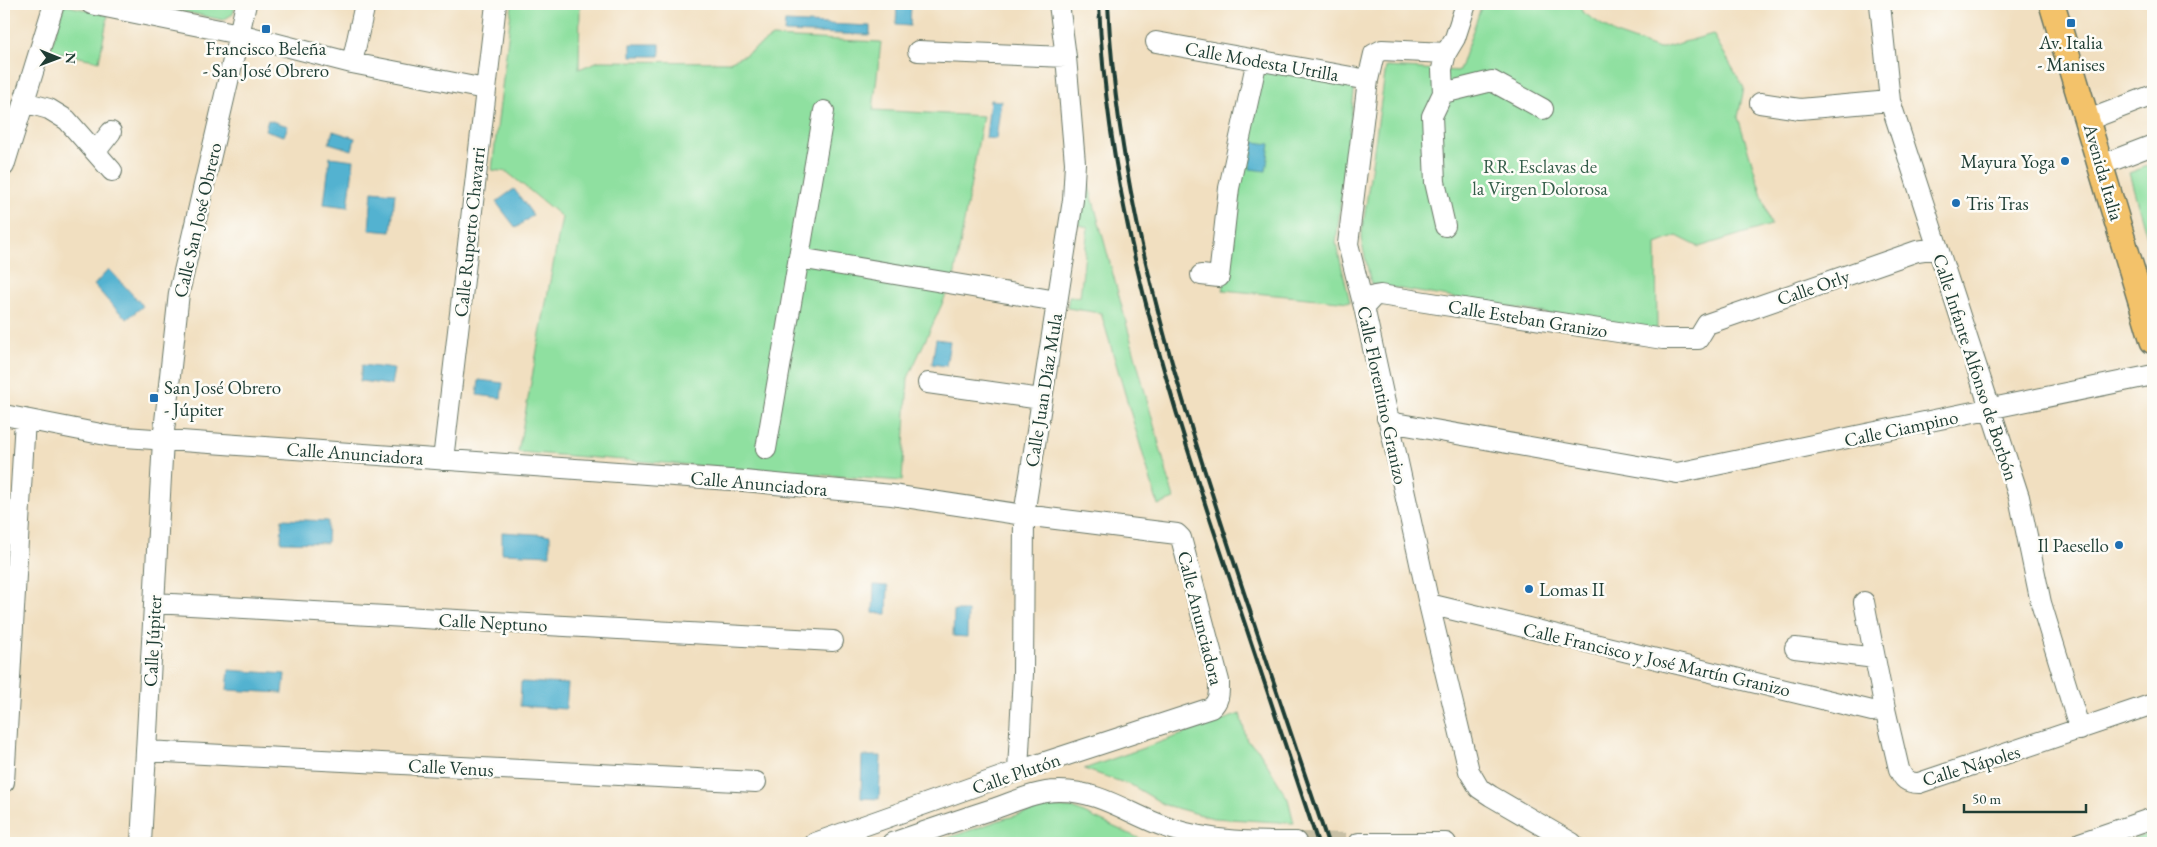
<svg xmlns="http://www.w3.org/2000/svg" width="2157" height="847" viewBox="0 0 2157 847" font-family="'EB Garamond',serif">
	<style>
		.green { fill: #8fe0a0; stroke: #578e6a }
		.water { fill: #52b2d0; stroke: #387882 }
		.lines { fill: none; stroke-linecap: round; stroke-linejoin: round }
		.minor-tunnel { stroke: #c7bfa4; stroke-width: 20; stroke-dasharray: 20 10; stroke-linecap: butt }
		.minor-casing { stroke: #687665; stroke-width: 22 }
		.major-casing { stroke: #687665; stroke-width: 28 }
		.minor { stroke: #fff; stroke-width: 20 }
		.major { stroke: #f3c26a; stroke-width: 25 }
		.rail { stroke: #1f3d34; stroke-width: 4 }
		.poi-dot { fill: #1f6fb2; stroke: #fdfcf7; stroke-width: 2 }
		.labels { text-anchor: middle; stroke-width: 5; stroke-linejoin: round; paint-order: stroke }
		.poi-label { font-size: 19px; fill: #1f3d34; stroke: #fdfcf7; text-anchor: start }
		.street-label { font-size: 19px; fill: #1f3d34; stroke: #fdfcf7 }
		.park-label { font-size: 19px; fill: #355e4a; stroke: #fdfcf7 }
	</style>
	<rect width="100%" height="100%" fill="#fdfcf7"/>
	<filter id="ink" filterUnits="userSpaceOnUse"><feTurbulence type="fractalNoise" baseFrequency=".02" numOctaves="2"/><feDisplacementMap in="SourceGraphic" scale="10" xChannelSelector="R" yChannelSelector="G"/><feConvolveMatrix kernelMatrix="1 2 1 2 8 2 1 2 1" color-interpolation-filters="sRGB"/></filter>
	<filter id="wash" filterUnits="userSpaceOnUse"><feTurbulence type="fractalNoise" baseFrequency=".0096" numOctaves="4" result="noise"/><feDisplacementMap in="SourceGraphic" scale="20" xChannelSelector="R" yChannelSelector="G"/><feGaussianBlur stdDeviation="1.12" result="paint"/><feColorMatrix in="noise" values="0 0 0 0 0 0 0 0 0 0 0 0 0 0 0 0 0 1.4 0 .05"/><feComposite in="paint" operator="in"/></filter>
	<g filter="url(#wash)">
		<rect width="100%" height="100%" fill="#f1dfc0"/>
		<path class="green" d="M 147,4 L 236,4 L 233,14 L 223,20 Z
			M 512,4 L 580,4 L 579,69 L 599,61 L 729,62 L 745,55 L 772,37 L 881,42 L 873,110 L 983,116 L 954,278 L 908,378 L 902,481 L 518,452 L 562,217 L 507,172 L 492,170 Z
			M 1482,4 L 1580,4 L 1582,12 L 1616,34 L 1659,49 L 1713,34 L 1744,88 L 1738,117 L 1771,225 L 1699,247 L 1677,236 L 1656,244 L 1657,332 L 1371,284 L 1361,239 L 1386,67 L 1459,71 Z
			M 64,5 L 108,15 L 99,61 L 50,51 Z
			M 1261,69 L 1355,84 L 1336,243 L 1350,302 L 1223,290 L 1234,200 Z
			M 2153,164 L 2153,258 L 2129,173 Z
			M 1085,171 L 1174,499 L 1158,505 L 1101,313 L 1067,308 L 1069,296 L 1080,297 L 1088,227 L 1078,225 Z
			M 1240,714 L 1247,741 L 1258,749 L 1288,799 L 1294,823 L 1213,818 L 1165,805 L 1133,786 L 1084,769 Z
			M 1050,807 L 1073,808 L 1149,843 L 933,843 L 1003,819 Z
			M 2153,833 L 2153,843 L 2117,843 Z"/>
		<path class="water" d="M 897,4 L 911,4 L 910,26 L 896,25 Z
			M 785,22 L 870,26 L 870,35 L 784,32 Z
			M 631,44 L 660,44 L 660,56 L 631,56 Z
			M 990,100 L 1001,101 L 996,139 L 986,138 Z
			M 268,120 L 288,126 L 284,136 L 265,130 Z
			M 333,131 L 355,138 L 352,150 L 329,143 Z
			M 1254,142 L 1270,144 L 1266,171 L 1250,169 Z
			M 330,157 L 354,160 L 348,207 L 324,204 Z
			M 514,189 L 533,215 L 516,228 L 496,202 Z
			M 372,191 L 395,193 L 391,232 L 369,230 Z
			M 109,269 L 143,306 L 127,319 L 110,303 L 94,285 Z
			M 936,339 L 950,341 L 946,366 L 932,364 Z
			M 362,365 L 394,369 L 391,385 L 360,381 Z
			M 479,380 L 503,383 L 501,398 L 477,395 Z
			M 282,519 L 328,521 L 327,543 L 281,542 Z
			M 502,532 L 550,535 L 550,555 L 502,553 Z
			M 874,585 L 888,586 L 887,614 L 873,613 Z
			M 954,611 L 968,611 L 967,637 L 953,636 Z
			M 229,670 L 285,674 L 283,693 L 227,690 Z
			M 521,682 L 568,684 L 566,709 L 520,706 Z
			M 862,756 L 881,756 L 879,799 L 861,798 Z"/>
	</g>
	<g filter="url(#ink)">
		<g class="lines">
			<path class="minor-tunnel" d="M 1296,842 L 1359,843"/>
			<defs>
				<path id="minor" d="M 91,4 L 239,34 L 352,63 L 485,89
					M 1880,4 L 1890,101 L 2019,497 L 2041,603 L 2080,730
					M 1156,42 L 1368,80
					M 918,51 L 1066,57
					M 1446,53 L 1382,50 L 1374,54 L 1368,80 L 1348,244 L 1364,307 L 1429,604 L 1469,771 L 1479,788 L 1491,796 L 1572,843
					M 352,63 L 365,4
					M 1443,93 L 1442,69 L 1446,53 L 1455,38 L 1466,4
					M 24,102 L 49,109 L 67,120 L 112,171
					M 1760,103 L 1800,109 L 1890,101
					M 2088,120 L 2153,95
					M 96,151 L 111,132
					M 2101,165 L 2153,145
					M 4,166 L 54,4
					M 1445,226 L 1435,182 L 1432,116 L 1443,93 L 1492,81 L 1543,109
					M 799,258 L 1057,301
					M 1201,275 L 1219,277 L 1229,188 L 1257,60
					M 1364,307 L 1374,296 L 1380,295 L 1663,339 L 1698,339 L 1707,324 L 1917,251 L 1937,248
					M 928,383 L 1041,399
					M 4,415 L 111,436 L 744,481 L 892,495 L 1024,515 L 1177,534 L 1181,538 L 1219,681 C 1219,693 1220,700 1211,708 L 1018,771 L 815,843
					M 1387,418 L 1395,423 L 1677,473 L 2153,375
					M 766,449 L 824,111
					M 443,460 L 496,4
					M 1864,602 L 1885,709 L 1899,769 C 1903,779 1907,783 1919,783 L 2153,704
					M 154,603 L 833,641
					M 1429,604 L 1872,711 L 1885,709
					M 1795,648 L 1875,658
					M 146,751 L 756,782
					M 1018,771 L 1023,674 L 1024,515 L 1073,200 L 1075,163 L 1066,57 L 1059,4
					M 4,782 L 25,419
					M 141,843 L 163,440 L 179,293 L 246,4
					M 892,843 C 927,831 961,819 996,808 C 1016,801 1037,791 1058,791 C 1101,790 1133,817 1172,829 C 1212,842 1254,842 1296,842
					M 1359,843 L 1446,843
					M 2080,843 L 2153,818"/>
				<path id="major" d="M 2052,4 L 2153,341"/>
			</defs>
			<use href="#minor" class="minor-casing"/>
			<use href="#major" class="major-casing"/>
			<use href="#minor" class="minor"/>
			<use href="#major" class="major"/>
			<path class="rail" d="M 1099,4 C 1106,182 1155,351 1210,519 C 1246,628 1282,735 1318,843
				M 1108,4 C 1116,176 1162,340 1215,503 C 1251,617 1290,730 1328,843"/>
		</g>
	</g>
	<g class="poi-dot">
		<rect x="2066" y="18" width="10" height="10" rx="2.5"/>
		<rect x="261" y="24" width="10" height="10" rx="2.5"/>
		<circle cx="2065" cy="161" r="5"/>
		<circle cx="1956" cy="203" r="5"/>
		<rect x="149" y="393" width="10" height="10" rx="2.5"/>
		<circle cx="2119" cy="545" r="5"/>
		<circle cx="1529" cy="589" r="5"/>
	</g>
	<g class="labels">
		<g class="poi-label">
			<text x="2071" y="49" text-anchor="middle">Av. Italia<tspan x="2071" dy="22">- Manises</tspan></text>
			<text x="266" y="55" text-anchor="middle">Francisco Beleña<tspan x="266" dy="22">- San José Obrero</tspan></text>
			<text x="2055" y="168" text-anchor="end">Mayura Yoga</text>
			<text x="1966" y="210">Tris Tras</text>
			<text x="164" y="394">San José Obrero<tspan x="164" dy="22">- Júpiter</tspan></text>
			<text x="2109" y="552" text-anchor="end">Il Paesello</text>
			<text x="1539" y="596">Lomas II</text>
		</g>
		<g class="street-label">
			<text transform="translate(1262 61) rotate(10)" y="7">Calle Modesta Utrilla</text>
			<text transform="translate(2104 172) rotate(74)" y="7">Avenida Italia</text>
			<text transform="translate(197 220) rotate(-77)" y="7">Calle San José Obrero</text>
			<text transform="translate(469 232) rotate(-84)" y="7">Calle Ruperto Chavarri</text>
			<text transform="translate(1813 287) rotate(-19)" y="7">Calle Orly</text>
			<text transform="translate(1528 318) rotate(9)" y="7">Calle Esteban Granizo</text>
			<text transform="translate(1976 367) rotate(72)" y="7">Calle Infante Alfonso de Borbón</text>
			<text transform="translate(1043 390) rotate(-81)" y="7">Calle Juan Díaz Mula</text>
			<text transform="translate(1383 395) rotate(78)" y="7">Calle Florentino Granizo</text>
			<text transform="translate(1901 428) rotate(-12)" y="7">Calle Ciampino</text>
			<text transform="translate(355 453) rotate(4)" y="7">Calle Anunciadora</text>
			<text transform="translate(759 483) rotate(5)" y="7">Calle Anunciadora</text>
			<text transform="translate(1201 618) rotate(76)" y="7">Calle Anunciadora</text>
			<text transform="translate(493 622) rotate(3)" y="7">Calle Neptuno</text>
			<text transform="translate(152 641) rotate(-87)" y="7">Calle Júpiter</text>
			<text transform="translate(1657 659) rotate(13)" y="7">Calle Francisco y José Martín Granizo</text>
			<text transform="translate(1971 765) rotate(-17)" y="7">Calle Nápoles</text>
			<text transform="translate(451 767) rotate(3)" y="7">Calle Venus</text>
			<text transform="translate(1016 773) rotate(-19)" y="7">Calle Plutón</text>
		</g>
		<g class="park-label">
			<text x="1540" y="173">RR. Esclavas de<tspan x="1540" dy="22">la Virgen Dolorosa</tspan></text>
		</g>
	</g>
	<rect width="2157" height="847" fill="none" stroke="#fdfcf7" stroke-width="20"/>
	<g transform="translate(58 58) rotate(91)" stroke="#fdfcf7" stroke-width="4" paint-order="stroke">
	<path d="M0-4L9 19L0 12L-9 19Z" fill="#1f3d34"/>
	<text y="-8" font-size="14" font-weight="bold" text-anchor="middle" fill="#1f3d34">N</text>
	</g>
	<path d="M1964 804v8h122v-8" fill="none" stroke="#1f3d34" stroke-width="2.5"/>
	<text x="1972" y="804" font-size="15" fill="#1f3d34" stroke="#fdfcf7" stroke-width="4" paint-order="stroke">50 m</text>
</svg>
